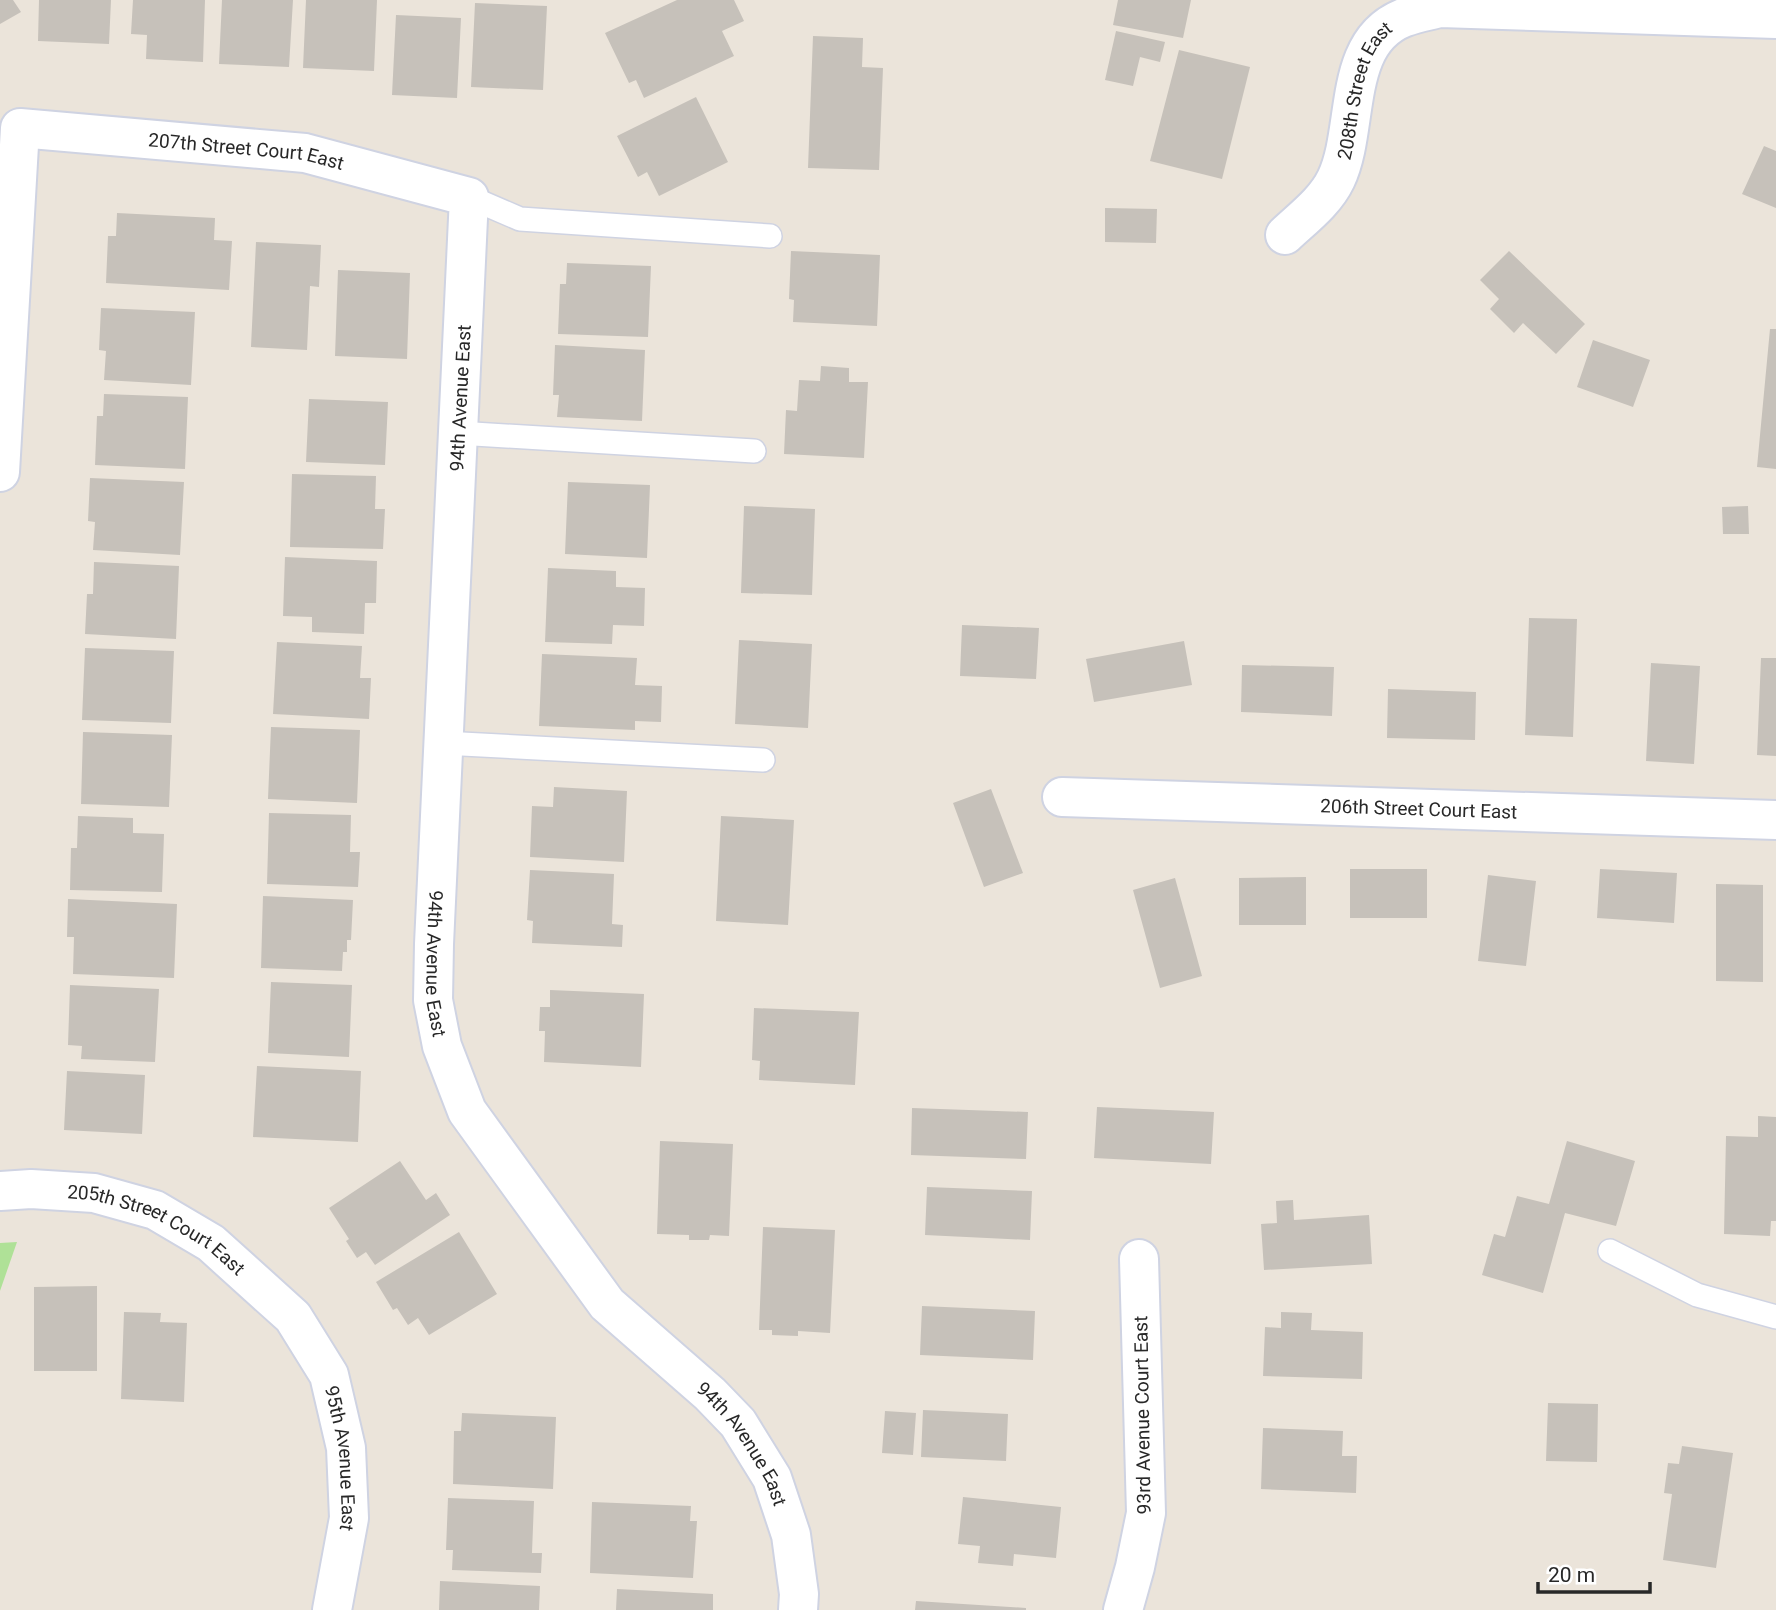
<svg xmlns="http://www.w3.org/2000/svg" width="1776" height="1610" viewBox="0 0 1776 1610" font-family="Roboto,sans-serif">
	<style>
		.green { fill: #afe197 }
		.building { fill: #c6c1ba }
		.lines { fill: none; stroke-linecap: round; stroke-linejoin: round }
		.service-casing { stroke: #cfd3e2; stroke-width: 26 }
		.minor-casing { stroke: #cfd3e2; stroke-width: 42 }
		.service { stroke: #fff; stroke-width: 23 }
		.minor { stroke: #fff; stroke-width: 38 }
		.labels { text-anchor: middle; stroke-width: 5; stroke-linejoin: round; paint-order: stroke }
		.street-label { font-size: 19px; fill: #282828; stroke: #fff }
	</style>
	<rect width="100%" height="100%" fill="#ebe4da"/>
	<path class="green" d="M 17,1242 L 0,1291 L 0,1243 Z"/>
	<path class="building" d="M 0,0 L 13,0 L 21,12 L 0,24 Z
		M 39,0 L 111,0 L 109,44 L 38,41 Z
		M 133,0 L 205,0 L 203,62 L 146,59 L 147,35 L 131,34 Z
		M 222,0 L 293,0 L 289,67 L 219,64 Z
		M 306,0 L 377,0 L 374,71 L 303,68 Z
		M 677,0 L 734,0 L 744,21 L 722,31 L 734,56 L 644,98 L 636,80 L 629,83 L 605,33 Z
		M 1118,0 L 1191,0 L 1183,38 L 1113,25 Z
		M 475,3 L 547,6 L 543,90 L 471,87 Z
		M 396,15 L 461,18 L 457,98 L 392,95 Z
		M 1116,31 L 1165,42 L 1160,62 L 1140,57 L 1133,86 L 1105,80 Z
		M 813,36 L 863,38 L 862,67 L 883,68 L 879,170 L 808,168 Z
		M 1179,50 L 1250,67 L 1222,179 L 1150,161 Z
		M 696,97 L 728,162 L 659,196 L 647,172 L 638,177 L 617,136 Z
		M 1764,146 L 1776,151 L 1776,208 L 1742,194 Z
		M 1105,208 L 1157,209 L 1156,243 L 1105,242 Z
		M 117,213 L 215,218 L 214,240 L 232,241 L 229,290 L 106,283 L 108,236 L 116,236 Z
		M 256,242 L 321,245 L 319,287 L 310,286 L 307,350 L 251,347 Z
		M 791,251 L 880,255 L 877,326 L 793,322 L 794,300 L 789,299 Z
		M 1509,251 L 1585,324 L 1556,354 L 1523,323 L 1514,333 L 1490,309 L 1499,299 L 1480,280 Z
		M 567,263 L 651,266 L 648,337 L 558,334 L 560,284 L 566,284 Z
		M 338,270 L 410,273 L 407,359 L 335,356 Z
		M 101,308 L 195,312 L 191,385 L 104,380 L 106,351 L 99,350 Z
		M 1770,329 L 1776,329 L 1776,469 L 1757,467 Z
		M 1593,340 L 1650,360 L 1633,407 L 1577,387 Z
		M 555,345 L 645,350 L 642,421 L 557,417 L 559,395 L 553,395 Z
		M 821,366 L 849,368 L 849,382 L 868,382 L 864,458 L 784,454 L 786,410 L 797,411 L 799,380 L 820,381 Z
		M 104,394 L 188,397 L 185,469 L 95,465 L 97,416 L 103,416 Z
		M 309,399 L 388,402 L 385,465 L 306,462 Z
		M 292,474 L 376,476 L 375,509 L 385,509 L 383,549 L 290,547 Z
		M 90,478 L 184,482 L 180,555 L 93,550 L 95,522 L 88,521 Z
		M 568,482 L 650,485 L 647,558 L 565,554 Z
		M 744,506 L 815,509 L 812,595 L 741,593 Z
		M 1748,506 L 1749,534 L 1723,534 L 1722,507 Z
		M 285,557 L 377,561 L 376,603 L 365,603 L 364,634 L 312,632 L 312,617 L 283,616 Z
		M 94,562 L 179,566 L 176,639 L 85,634 L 87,594 L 93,594 Z
		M 548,568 L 616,571 L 616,587 L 645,588 L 644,626 L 613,625 L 612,644 L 545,642 Z
		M 1529,618 L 1577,619 L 1573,737 L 1525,735 Z
		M 962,625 L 1039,628 L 1036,679 L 960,676 Z
		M 739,640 L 812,644 L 808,728 L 735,724 Z
		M 1184,641 L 1192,685 L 1094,702 L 1086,659 Z
		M 277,642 L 362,646 L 360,678 L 371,678 L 369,719 L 273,714 Z
		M 85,648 L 174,651 L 171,723 L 82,720 Z
		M 542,654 L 637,658 L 635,685 L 662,686 L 661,722 L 635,721 L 635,730 L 539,726 Z
		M 1761,658 L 1776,658 L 1776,756 L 1757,755 Z
		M 1651,663 L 1700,666 L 1694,764 L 1646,761 Z
		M 1242,665 L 1334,667 L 1332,716 L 1241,712 Z
		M 1388,689 L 1476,692 L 1475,740 L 1387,738 Z
		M 271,727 L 360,730 L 357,803 L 268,799 Z
		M 83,732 L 172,735 L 169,807 L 81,804 Z
		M 554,787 L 627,791 L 624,862 L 530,857 L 532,806 L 553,807 Z
		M 991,789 L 1023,873 L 984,887 L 953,803 Z
		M 269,813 L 351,815 L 350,852 L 360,852 L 358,887 L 267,884 Z
		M 78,816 L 133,818 L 133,833 L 164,834 L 162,892 L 70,890 L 71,848 L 77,848 Z
		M 721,816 L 794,820 L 788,925 L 716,921 Z
		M 1350,869 L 1427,869 L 1427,918 L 1350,918 Z
		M 1600,869 L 1677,873 L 1674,923 L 1597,918 Z
		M 530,870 L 614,874 L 612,924 L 623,925 L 622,947 L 532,943 L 533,921 L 527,920 Z
		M 1488,875 L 1536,881 L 1526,966 L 1478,961 Z
		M 1306,877 L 1306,925 L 1239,925 L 1239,878 Z
		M 1175,878 L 1202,976 L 1160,988 L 1133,890 Z
		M 1716,884 L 1763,885 L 1763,982 L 1716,981 Z
		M 263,896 L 353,900 L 351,940 L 347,940 L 347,952 L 343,952 L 342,971 L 261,968 Z
		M 68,899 L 177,904 L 174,978 L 73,974 L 74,937 L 67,937 Z
		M 271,982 L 352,985 L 349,1057 L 268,1053 Z
		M 70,985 L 159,989 L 155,1062 L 81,1059 L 82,1046 L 68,1045 Z
		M 550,990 L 644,994 L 641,1067 L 544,1062 L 545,1031 L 539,1031 L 540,1007 L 550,1007 Z
		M 754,1008 L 859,1012 L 855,1085 L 759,1080 L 760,1061 L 752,1060 Z
		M 257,1066 L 361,1071 L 358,1142 L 253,1137 Z
		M 67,1071 L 145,1075 L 142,1134 L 64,1130 Z
		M 1097,1107 L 1214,1112 L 1211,1164 L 1094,1158 Z
		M 912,1108 L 1028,1112 L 1026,1159 L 911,1155 Z
		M 1758,1116 L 1776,1117 L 1776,1221 L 1771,1221 L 1770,1236 L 1724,1234 L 1726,1136 L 1758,1137 Z
		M 660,1141 L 733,1144 L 729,1236 L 710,1235 L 709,1240 L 689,1240 L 689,1235 L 657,1234 Z
		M 1567,1141 L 1635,1161 L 1616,1226 L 1565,1213 L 1543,1293 L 1482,1275 L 1494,1234 L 1505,1237 L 1517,1196 L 1549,1204 Z
		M 400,1161 L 426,1200 L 436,1193 L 450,1215 L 375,1265 L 366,1252 L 357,1258 L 346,1241 L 349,1239 L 329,1208 Z
		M 927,1187 L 1032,1191 L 1030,1240 L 925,1235 Z
		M 1293,1200 L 1294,1220 L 1369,1215 L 1372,1264 L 1264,1270 L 1261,1224 L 1277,1223 L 1276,1201 Z
		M 763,1227 L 835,1230 L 830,1333 L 798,1331 L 798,1336 L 772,1335 L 772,1330 L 759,1330 Z
		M 459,1232 L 497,1294 L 429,1335 L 418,1318 L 408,1325 L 397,1308 L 393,1310 L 376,1282 Z
		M 97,1286 L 97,1371 L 34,1371 L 34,1287 Z
		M 922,1306 L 1035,1311 L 1033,1360 L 920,1355 Z
		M 124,1312 L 161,1313 L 160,1322 L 187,1323 L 184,1402 L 121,1399 Z
		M 1281,1312 L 1312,1313 L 1311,1330 L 1363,1332 L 1362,1379 L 1263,1376 L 1265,1327 L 1281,1328 Z
		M 1548,1403 L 1598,1404 L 1597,1462 L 1546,1461 Z
		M 923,1410 L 1008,1414 L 1006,1461 L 921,1457 Z
		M 885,1411 L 916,1413 L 913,1455 L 882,1453 Z
		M 462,1413 L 556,1417 L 553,1489 L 453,1484 L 454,1431 L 461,1431 Z
		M 1263,1428 L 1343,1431 L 1342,1456 L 1357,1456 L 1356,1493 L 1261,1489 Z
		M 1682,1446 L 1733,1453 L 1716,1568 L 1663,1560 L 1672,1494 L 1664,1493 L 1668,1463 L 1679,1464 Z
		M 963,1497 L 1061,1507 L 1056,1558 L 1014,1554 L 1013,1566 L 978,1563 L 980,1546 L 958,1544 Z
		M 448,1498 L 534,1501 L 532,1553 L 542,1553 L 541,1573 L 452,1570 L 453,1550 L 446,1550 Z
		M 592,1502 L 691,1506 L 690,1521 L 697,1521 L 693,1578 L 590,1573 Z
		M 440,1581 L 540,1586 L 539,1610 L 439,1610 Z
		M 617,1589 L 713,1594 L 713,1610 L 616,1610 Z
		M 916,1601 L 1026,1608 L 1026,1610 L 915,1610 Z"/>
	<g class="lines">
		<defs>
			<path id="service" d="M 469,197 L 520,219 L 770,236
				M 458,433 L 754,451
				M 443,743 L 763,760
				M 1610,1251 L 1697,1295 L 1776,1317"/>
			<g id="minor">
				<path id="s1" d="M 1285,235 C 1303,218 1325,202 1336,179 C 1360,129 1341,43 1403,18 C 1415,13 1428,11 1440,8 L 1776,19"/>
				<path id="s2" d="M 0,472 L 20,128 L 305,153 L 469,197 L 434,944 L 433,1000 L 442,1046 L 467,1111 L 607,1304 L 710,1394 L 738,1423 L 772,1478 L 791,1535 L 799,1594 L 798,1610"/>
				<path id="s3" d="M 1062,797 L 1776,820"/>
				<path id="s4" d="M 0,1191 L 31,1189 L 94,1193 L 155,1210 L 211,1243 L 293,1317 L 329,1375 L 346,1448 L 349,1518 L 332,1610"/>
				<path d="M 1123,1610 L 1135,1567 L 1146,1513 L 1139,1259"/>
			</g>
		</defs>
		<use href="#service" class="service-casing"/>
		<use href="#minor" class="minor-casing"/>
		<use href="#service" class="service"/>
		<use href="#minor" class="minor"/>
	</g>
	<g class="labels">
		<g class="street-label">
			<text dy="7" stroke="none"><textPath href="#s1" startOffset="170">208th Street East</textPath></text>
			<text dy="7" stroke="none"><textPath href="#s2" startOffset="572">207th Street Court East</textPath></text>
			<text transform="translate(460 398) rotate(-87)" y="7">94th Avenue East</text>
			<text dy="7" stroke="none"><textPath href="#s3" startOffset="357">206th Street Court East</textPath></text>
			<text dy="7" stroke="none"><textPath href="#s2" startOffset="1568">94th Avenue East</textPath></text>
			<text dy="7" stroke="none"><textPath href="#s4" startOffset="166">205th Street Court East</textPath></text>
			<text transform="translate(1142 1415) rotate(-91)" y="7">93rd Avenue Court East</text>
			<text dy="7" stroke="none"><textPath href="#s2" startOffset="2156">94th Avenue East</textPath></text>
			<text dy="7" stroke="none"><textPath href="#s4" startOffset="486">95th Avenue East</textPath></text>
		</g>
	</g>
	<path d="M1538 1582v10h112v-10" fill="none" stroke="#282828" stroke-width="3.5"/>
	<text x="1548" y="1582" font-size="21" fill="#282828" stroke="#ffffff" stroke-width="5" paint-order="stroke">20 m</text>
</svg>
